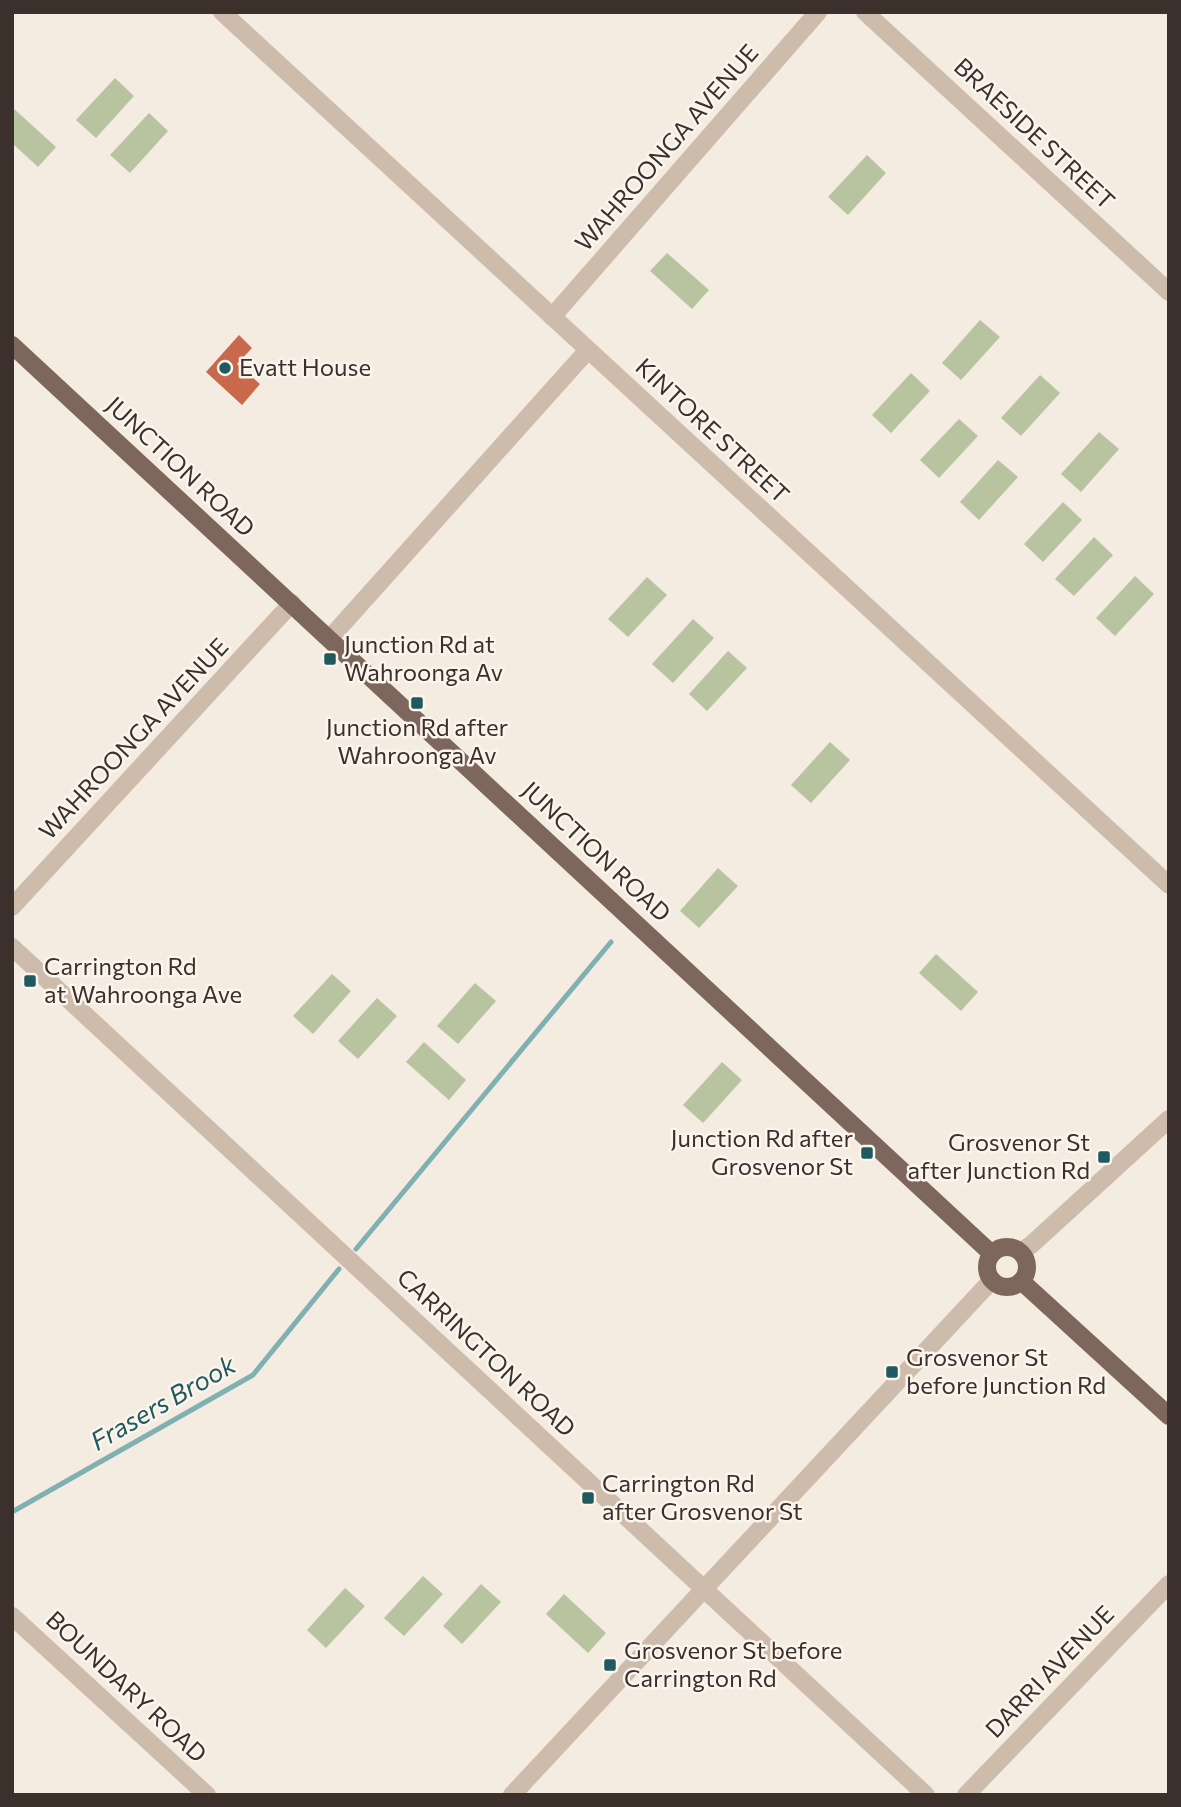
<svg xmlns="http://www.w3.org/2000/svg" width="1181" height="1807" viewBox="0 0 1181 1807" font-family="Commissioner,sans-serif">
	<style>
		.green { fill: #b8c4a0 }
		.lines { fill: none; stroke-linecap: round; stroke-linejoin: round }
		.stream { stroke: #7fb0b2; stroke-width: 5 }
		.building { fill: #c8694b }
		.minor { stroke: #cdbbac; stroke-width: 18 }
		.major { stroke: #7d675c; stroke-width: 18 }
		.poi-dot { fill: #1f5a5e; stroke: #fbf5ee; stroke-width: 2.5 }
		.labels { text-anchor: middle; stroke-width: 5; stroke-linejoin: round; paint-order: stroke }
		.street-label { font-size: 24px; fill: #3b302b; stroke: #fbf5ee }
		.poi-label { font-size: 24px; fill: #3b302b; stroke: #fbf5ee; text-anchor: start }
		.water-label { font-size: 26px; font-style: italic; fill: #1f5a5e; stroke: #fbf5ee }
	</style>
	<rect width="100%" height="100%" fill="#f4ebe1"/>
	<path class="green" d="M 115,78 L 134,96 L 96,138 L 76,120 Z
		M 13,108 L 56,147 L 38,167 L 12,143 Z
		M 149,113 L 168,131 L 130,173 L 110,155 Z
		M 867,155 L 886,173 L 848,215 L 828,197 Z
		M 667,253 L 709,290 L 692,309 L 650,271 Z
		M 980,320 L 1000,337 L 961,380 L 942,363 Z
		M 911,373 L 930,391 L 891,433 L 872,415 Z
		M 1040,375 L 1060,393 L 1021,436 L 1001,418 Z
		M 959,419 L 978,436 L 939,478 L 920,460 Z
		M 1099,432 L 1119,449 L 1081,492 L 1061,474 Z
		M 998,460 L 1018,477 L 979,520 L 960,502 Z
		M 1063,502 L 1082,520 L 1043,562 L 1024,544 Z
		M 1094,537 L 1113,555 L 1074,596 L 1055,579 Z
		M 1135,576 L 1154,594 L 1115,636 L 1096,618 Z
		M 647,577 L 667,595 L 628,637 L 608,619 Z
		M 693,619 L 714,638 L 673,683 L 652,664 Z
		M 728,651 L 747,668 L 707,711 L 689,694 Z
		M 830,742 L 850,760 L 811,803 L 791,785 Z
		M 718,868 L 738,886 L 699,928 L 680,911 Z
		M 936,954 L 978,992 L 961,1011 L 919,973 Z
		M 332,974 L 351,991 L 313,1034 L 293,1016 Z
		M 475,983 L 496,1001 L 458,1044 L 437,1026 Z
		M 377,998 L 397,1016 L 358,1059 L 338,1041 Z
		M 424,1042 L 466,1080 L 449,1100 L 406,1062 Z
		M 722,1062 L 742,1080 L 703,1123 L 683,1105 Z
		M 423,1576 L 443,1594 L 404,1636 L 384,1618 Z
		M 481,1584 L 501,1602 L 462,1644 L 443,1626 Z
		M 345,1588 L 365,1606 L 326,1648 L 307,1630 Z
		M 564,1594 L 606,1633 L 588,1653 L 546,1614 Z"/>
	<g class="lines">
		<path class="stream" d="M 356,1249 L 611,942
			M 12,1512 L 253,1375 L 339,1269"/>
	</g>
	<path class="building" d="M 239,335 L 252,348 L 237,364 L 260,384 L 242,405 L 206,372 Z"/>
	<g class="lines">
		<path class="minor" d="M 222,12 L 1169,885
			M 865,12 L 1169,292
			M 552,317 L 818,12
			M 330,638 L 588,350
			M 12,907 L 292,603
			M 12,947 L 926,1795
			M 1021,1251 L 1031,1245 L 1169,1119
			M 12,1616 L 207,1795
			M 512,1795 L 992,1280
			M 966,1795 L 1169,1584"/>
		<path class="major" d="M 12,345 L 992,1254
			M987 1267a20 20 0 1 1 40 0a20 20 0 1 1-40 0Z
			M 1021,1281 L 1169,1416"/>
	</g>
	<g class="poi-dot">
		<circle cx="225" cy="368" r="7"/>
		<rect x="323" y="652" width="14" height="14" rx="3.5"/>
		<rect x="410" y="696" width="14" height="14" rx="3.5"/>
		<rect x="23" y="974" width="14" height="14" rx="3.5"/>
		<rect x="860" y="1146" width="14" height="14" rx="3.5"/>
		<rect x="1097" y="1150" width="14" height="14" rx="3.5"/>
		<rect x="885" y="1365" width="14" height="14" rx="3.5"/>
		<rect x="581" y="1491" width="14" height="14" rx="3.5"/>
		<rect x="603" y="1658" width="14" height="14" rx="3.5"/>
	</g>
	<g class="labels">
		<g class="street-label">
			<text transform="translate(1034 134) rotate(43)" y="8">BRAESIDE STREET</text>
			<text transform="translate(667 148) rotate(-49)" y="8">WAHROONGA AVENUE</text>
			<text transform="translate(712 431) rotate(43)" y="8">KINTORE STREET</text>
			<text transform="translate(180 467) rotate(43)" y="8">JUNCTION ROAD</text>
			<text transform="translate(134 739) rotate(-47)" y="8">WAHROONGA AVENUE</text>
			<text transform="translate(596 852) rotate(43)" y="8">JUNCTION ROAD</text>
			<text transform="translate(486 1353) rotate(43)" y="8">CARRINGTON ROAD</text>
			<text transform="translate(1050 1672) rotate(-46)" y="8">DARRI AVENUE</text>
			<text transform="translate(126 1687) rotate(43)" y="8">BOUNDARY ROAD</text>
		</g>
		<g class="poi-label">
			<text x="239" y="376">Evatt House</text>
			<text x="344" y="653">Junction Rd at<tspan x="344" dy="28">Wahroonga Av</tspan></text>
			<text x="417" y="736" text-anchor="middle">Junction Rd after<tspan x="417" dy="28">Wahroonga Av</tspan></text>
			<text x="44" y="975">Carrington Rd<tspan x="44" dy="28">at Wahroonga Ave</tspan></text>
			<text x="853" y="1147" text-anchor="end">Junction Rd after<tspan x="853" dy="28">Grosvenor St</tspan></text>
			<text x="1090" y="1151" text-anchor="end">Grosvenor St<tspan x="1090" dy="28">after Junction Rd</tspan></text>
			<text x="906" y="1366">Grosvenor St<tspan x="906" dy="28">before Junction Rd</tspan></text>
			<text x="602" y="1492">Carrington Rd<tspan x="602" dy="28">after Grosvenor St</tspan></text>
			<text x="624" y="1659">Grosvenor St before<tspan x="624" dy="28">Carrington Rd</tspan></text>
		</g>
		<g class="water-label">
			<text transform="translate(163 1403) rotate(-30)" y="9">Frasers Brook</text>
		</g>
	</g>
	<rect width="1181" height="1807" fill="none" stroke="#3b302b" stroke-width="28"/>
</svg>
